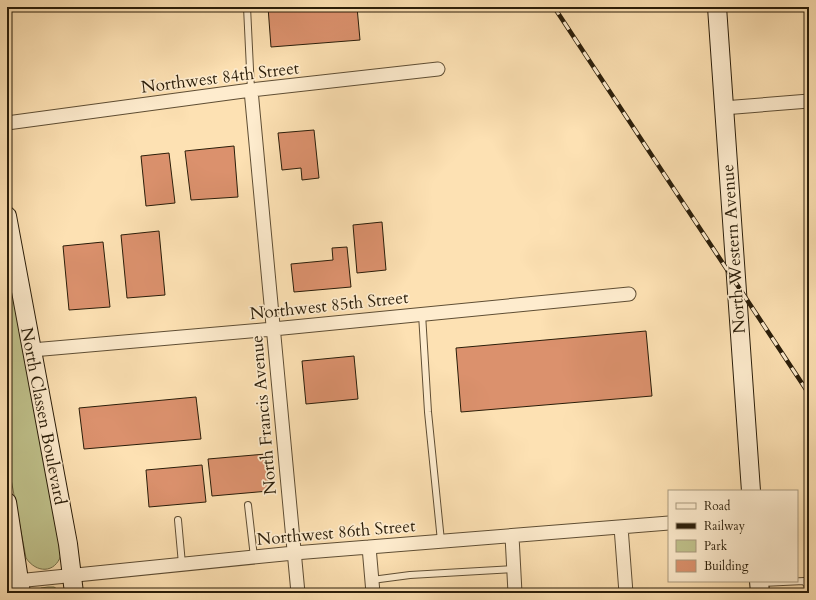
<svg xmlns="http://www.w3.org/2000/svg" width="816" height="600" viewBox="0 0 816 600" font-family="Cardo,serif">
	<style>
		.green { fill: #c0c28c; stroke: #75704a }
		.building { fill: #db916d; stroke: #2a1d09 }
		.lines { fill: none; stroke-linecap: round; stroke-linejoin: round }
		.lane-casing { stroke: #5f4e34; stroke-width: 8 }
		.street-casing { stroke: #5f4e34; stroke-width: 15 }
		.secondary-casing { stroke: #2a1d09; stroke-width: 20 }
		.lane { stroke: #feecce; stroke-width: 6 }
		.street { stroke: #feecce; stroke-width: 13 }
		.secondary { stroke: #feecce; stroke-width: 18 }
		.rail-casing { stroke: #2a1d09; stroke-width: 4.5 }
		.rail { stroke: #feecce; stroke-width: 3; stroke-dasharray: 9; stroke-linecap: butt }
		.labels { text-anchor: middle; stroke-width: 3.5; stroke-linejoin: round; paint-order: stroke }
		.street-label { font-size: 17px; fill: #2a1d09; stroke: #feecce }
	</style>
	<rect width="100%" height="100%" fill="#fde1b3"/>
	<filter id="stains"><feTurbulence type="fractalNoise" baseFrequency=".005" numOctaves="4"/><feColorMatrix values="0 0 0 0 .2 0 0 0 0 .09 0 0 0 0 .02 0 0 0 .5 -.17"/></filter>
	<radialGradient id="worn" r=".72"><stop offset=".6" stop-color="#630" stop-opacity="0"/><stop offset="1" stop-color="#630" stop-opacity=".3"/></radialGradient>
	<path class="green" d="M 7,253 L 61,555 C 55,574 36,573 26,558 L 7,458 Z
		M 48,587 L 54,587 L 63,593 L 34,593 L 41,588 Z"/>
	<path class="building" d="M 268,7 L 357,7 L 360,40 L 271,47 Z
		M 314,130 L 319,178 L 302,180 L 301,168 L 282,170 L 278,133 Z
		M 234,146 L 238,197 L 191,200 L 185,151 Z
		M 169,153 L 175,203 L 146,206 L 141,156 Z
		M 382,222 L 386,270 L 357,273 L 353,225 Z
		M 159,231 L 165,295 L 127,298 L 121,235 Z
		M 103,242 L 110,307 L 69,310 L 63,246 Z
		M 347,247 L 351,287 L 294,292 L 291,264 L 333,260 L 332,248 Z
		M 646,331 L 652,396 L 461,412 L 456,348 Z
		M 354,356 L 358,399 L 306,404 L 302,361 Z
		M 196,397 L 201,439 L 84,449 L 79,408 Z
		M 266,454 L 269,491 L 212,496 L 208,459 Z
		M 202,465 L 206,502 L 149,507 L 146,470 Z"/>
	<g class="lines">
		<defs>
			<path id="lane" d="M 247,7 L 251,90
				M 422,314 L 428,412 L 441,541
				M 248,505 L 254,557
				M 178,520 L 182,564
				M 372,580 L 410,575 L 514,569
				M 760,583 L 804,581 L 809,587"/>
			<path id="street" d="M 251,90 L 298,593
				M 723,108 L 809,101
				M 7,123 L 251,90 L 438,69
				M 32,350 L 273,329 L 629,294
				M 621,527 L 626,593
				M 512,536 L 515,593
				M 369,547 L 373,593
				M 7,582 L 294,553 L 669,523"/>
			<path id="secondary" d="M 717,7 L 751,491
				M 7,216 L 68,544 L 74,593
				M 7,502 L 21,593
				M 759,581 L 760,593"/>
		</defs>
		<use href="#lane" class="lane-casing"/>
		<use href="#street" class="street-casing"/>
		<use href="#secondary" class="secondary-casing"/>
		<use href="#lane" class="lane"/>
		<use href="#street" class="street"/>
		<use href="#secondary" class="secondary"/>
		<defs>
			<path id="rail" d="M 554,7 L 809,394"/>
		</defs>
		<use href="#rail" class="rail-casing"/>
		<use href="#rail" class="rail"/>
	</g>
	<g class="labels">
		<g class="street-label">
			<text transform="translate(220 77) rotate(-7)" y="6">Northwest 84th Street</text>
			<text transform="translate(733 249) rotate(-94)" y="6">North Western Avenue</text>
			<text transform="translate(329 305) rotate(-6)" y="6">Northwest 85th Street</text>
			<text transform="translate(263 415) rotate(-95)" y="6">North Francis Avenue</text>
			<text transform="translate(44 416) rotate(79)" y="6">North Classen Boulevard</text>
			<text transform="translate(336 532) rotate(-5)" y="6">Northwest 86th Street</text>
		</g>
	</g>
	<rect width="816" height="600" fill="none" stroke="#fde1b3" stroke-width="24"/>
	<rect x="8" y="8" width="800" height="584" fill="none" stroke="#2a1d09" stroke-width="2"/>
	<rect x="12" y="12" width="792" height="576" fill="none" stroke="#2a1d09"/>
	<rect x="668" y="490" width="130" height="92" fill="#feecce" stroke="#a9997f"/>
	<rect x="676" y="503" width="20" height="6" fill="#feecce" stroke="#a9997f"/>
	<text x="704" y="510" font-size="12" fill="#2a1d09">Road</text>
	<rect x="676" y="523" width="20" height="6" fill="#2a1d09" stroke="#a9997f"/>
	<text x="704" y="530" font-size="12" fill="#2a1d09">Railway</text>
	<rect x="676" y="540" width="20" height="12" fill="#c0c28c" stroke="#a9997f"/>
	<text x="704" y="550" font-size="12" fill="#2a1d09">Park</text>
	<rect x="676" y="560" width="20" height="12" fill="#db916d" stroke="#a9997f"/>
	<text x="704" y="570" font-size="12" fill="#2a1d09">Building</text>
	<rect width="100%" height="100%" filter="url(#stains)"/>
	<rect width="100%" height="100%" fill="url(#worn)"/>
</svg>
